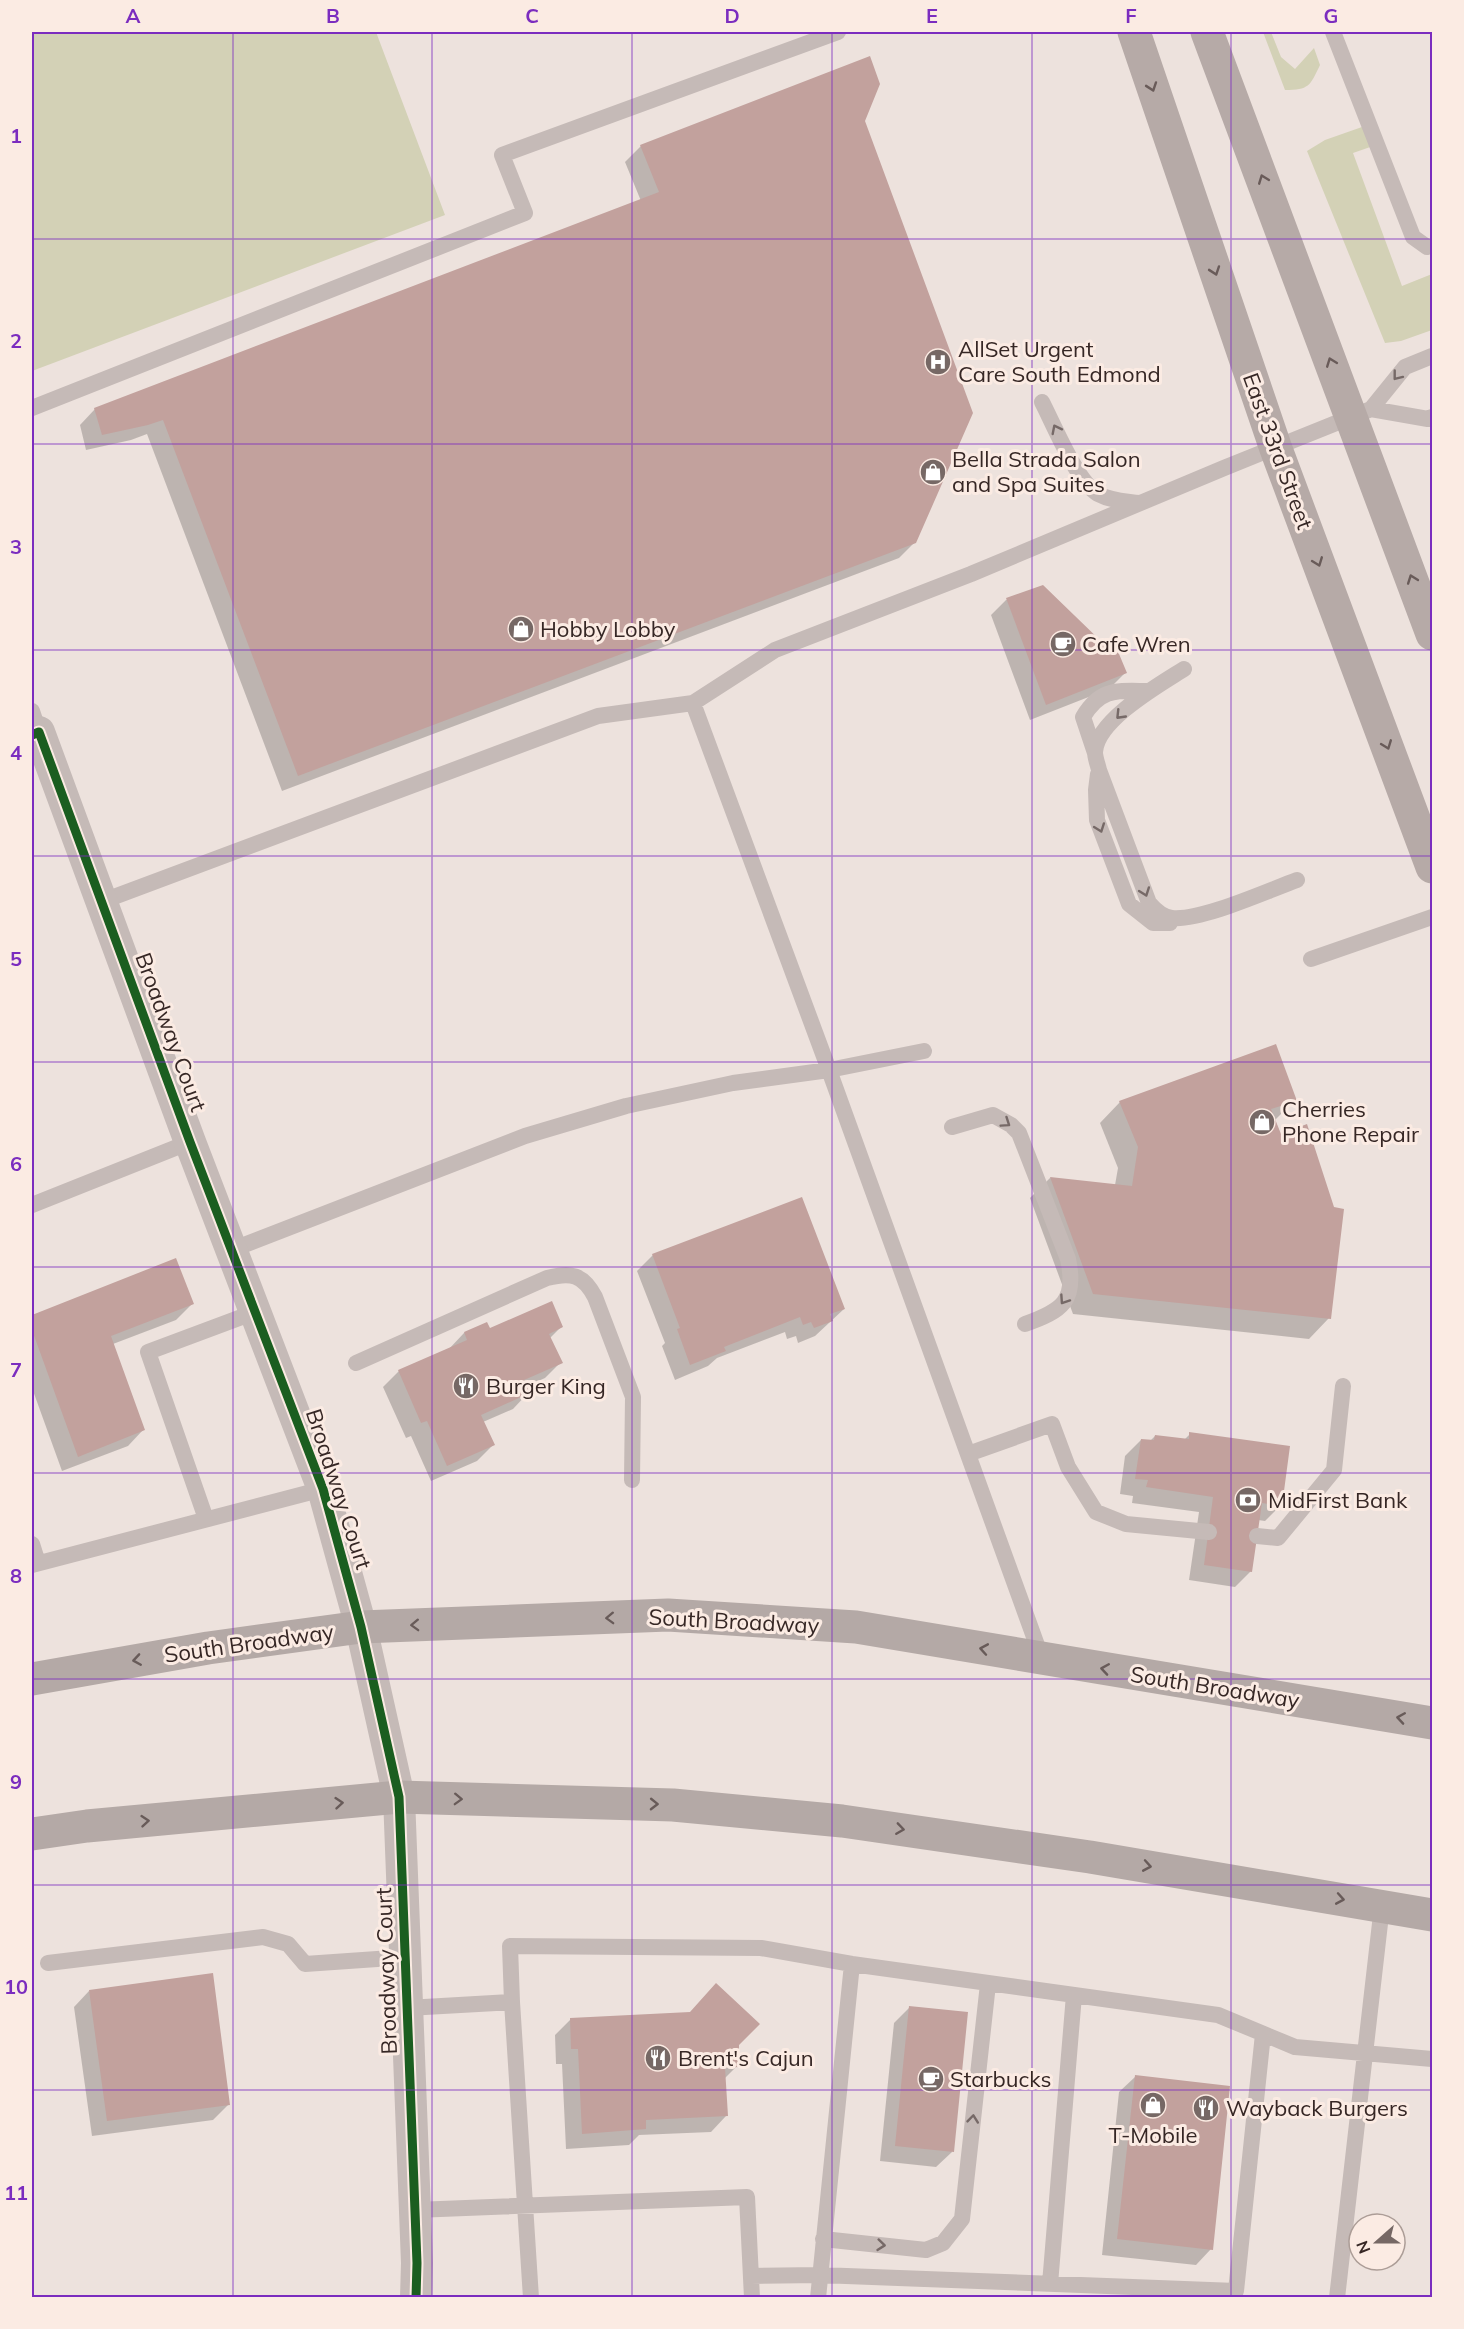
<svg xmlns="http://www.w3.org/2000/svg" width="1464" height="2329" viewBox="0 0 1464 2329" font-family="Mulish,sans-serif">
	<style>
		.green { fill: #d3d1b6 }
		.shadow { fill: #0003 }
		.building { fill: #c2a19d }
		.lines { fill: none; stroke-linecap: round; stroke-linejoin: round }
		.service { stroke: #c5bab7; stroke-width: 16 }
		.minor { stroke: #c5bab7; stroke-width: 32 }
		.secondary { stroke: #b6aaa7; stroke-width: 33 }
		.primary { stroke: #b4a9a6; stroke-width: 33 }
		.cycleway-casing { stroke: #fbebe3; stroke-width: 13 }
		.cycleway { stroke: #1b5e20; stroke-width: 9 }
		.oneway { stroke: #695b59 }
		.oneway2 { stroke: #766967 }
		.oneway3 { stroke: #685b59 }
		.grid { fill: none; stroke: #7b2cbf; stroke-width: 1.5; stroke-opacity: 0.55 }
		.labels { text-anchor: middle; stroke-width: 6; stroke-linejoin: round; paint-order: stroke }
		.poi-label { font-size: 22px; fill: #362725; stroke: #fbebe3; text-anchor: start }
		.street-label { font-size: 22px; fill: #362725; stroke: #fbebe3 }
		.neatline { fill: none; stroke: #7b2cbf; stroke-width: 2 }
		.grid-label { font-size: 20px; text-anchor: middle; font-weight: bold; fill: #7b2cbf }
	</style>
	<rect width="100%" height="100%" fill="#ede2dd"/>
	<path class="green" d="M 32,32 L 376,32 L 445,215 L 32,371 Z
		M 1263,32 L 1271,32 L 1281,57 L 1295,69 L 1314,48 L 1320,65 C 1310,86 1309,90 1285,90 Z
		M 1362,127 L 1376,145 L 1353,153 L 1402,286 L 1432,274 L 1432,330 L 1401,341 L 1385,343 L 1307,151 L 1325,140 Z"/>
	<path class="shadow" d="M 863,121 L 915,542 L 899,558 L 282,791 L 147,434 L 131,440 L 86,450 L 80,425 L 95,409 L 641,201 L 625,162 L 641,146 Z
		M 1042,586 L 1125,673 L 1109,689 L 1030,720 L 991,615 L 1006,600 Z
		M 1295,1100 L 1274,1121 L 1329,1318 L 1309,1339 L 1073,1314 L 1030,1198 L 1050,1178 L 1115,1185 L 1118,1168 L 1100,1123 L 1120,1102 Z
		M 653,1255 L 844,1309 L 815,1336 L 798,1343 L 796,1336 L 787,1339 L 785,1332 L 717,1358 L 708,1366 L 675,1380 L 662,1346 L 665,1343 L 637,1271 Z
		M 175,1260 L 192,1304 L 176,1320 L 113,1344 L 143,1430 L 128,1446 L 62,1471 L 32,1388 L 32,1316 Z
		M 486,1324 L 489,1330 L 561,1327 L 550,1338 L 561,1362 L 545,1378 L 525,1387 L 528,1393 L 513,1409 L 483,1422 L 493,1445 L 477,1461 L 431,1481 L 411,1436 L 406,1438 L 383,1387 L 399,1371 L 448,1350 L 464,1333 Z
		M 1190,1434 L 1281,1505 L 1265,1521 L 1258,1520 L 1251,1571 L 1235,1587 L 1189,1580 L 1199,1512 L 1132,1503 L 1133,1496 L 1120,1494 L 1125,1456 L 1141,1440 L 1150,1441 L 1155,1436 L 1184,1440 Z
		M 89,1991 L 229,2104 L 213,2120 L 92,2136 L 74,2007 Z
		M 910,2007 L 952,2152 L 936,2167 L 880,2161 L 894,2023 Z
		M 571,2019 L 737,2066 L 724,2079 L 726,2116 L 711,2132 L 639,2135 L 629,2145 L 566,2149 L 562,2064 L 556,2064 L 555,2035 Z
		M 1135,2077 L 1211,2249 L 1196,2265 L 1102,2255 L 1119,2092 Z"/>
	<path class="building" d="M 870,56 L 880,84 L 865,121 L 973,413 L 916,543 L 298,776 L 163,420 L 148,425 L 102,435 L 94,408 L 659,192 L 640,145 Z
		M 1043,585 L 1106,646 L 1114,642 L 1127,673 L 1046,705 L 1006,598 Z
		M 1276,1044 L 1297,1101 L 1271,1109 L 1281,1134 L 1307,1124 L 1334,1207 L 1344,1209 L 1331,1319 L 1093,1294 L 1050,1177 L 1132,1186 L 1138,1147 L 1119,1101 Z
		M 802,1197 L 845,1309 L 830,1314 L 833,1321 L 814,1328 L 811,1322 L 803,1325 L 800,1317 L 724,1347 L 726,1351 L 690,1365 L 677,1329 L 680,1328 L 652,1254 Z
		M 176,1258 L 194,1304 L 111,1336 L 145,1430 L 78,1457 L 32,1330 L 32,1315 Z
		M 552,1301 L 563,1327 L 549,1334 L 563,1363 L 524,1380 L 530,1393 L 481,1415 L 495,1445 L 447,1466 L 427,1421 L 421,1423 L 398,1370 L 467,1340 L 464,1332 L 487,1322 L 490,1328 Z
		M 1189,1432 L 1290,1446 L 1282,1506 L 1262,1503 L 1252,1572 L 1204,1565 L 1213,1497 L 1146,1487 L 1148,1480 L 1135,1479 L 1141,1439 L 1154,1440 L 1155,1435 L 1189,1439 Z
		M 213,1973 L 230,2105 L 107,2121 L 89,1990 Z
		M 716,1983 L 760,2024 L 739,2045 L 739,2067 L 725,2068 L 728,2116 L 646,2120 L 646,2129 L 582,2134 L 578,2049 L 571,2049 L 570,2018 L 690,2012 Z
		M 909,2006 L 968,2012 L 954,2152 L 895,2146 Z
		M 1135,2075 L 1230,2086 L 1213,2250 L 1117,2239 Z"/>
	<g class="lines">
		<path class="service" d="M 1333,32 L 1413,237 L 1427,247
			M 1042,402 C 1054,425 1077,482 1098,494 C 1111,501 1125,501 1139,503
			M 32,408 L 525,213 L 502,155 L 838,32
			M 1371,409 L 1428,419 L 1432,417
			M 1184,669 C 1159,685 1097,720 1095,752 C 1095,758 1098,765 1099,770 L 1149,903 C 1155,910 1162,917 1172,918 C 1201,921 1267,891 1297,880
			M 693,703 L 829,1070 L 1042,1659
			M 32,711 L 39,732
			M 1095,753 L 1083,717 C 1101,687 1118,691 1149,691
			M 1098,774 L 1096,790 L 1097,820 L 1129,904 L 1153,923 L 1170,923
			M 103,901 L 598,716 L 693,703 L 775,650 L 971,574 L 1224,468 L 1371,409 L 1405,367 L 1432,356
			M 1311,959 L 1432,917
			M 952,1127 L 993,1115 L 1011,1125 L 1019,1133 L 1068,1259 C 1077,1301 1062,1311 1025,1324
			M 32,1205 L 190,1142
			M 231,1250 L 525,1136 L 626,1106 L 733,1083 L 829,1070 L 924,1051
			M 356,1363 L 547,1278 C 571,1272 583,1274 595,1297 L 633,1397 L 632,1480
			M 968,1454 L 1052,1424 L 1068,1467 L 1096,1512 L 1126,1524 L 1209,1532
			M 206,1519 L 148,1352 L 255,1312
			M 1257,1536 L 1278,1538 L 1334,1470 L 1343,1386
			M 32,1544 L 38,1563
			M 32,1565 L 323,1489
			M 48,1963 L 263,1937 L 288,1944 L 305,1964 L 406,1957
			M 407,2008 L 512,2002
			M 415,2210 L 747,2197 L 752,2298
			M 823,2239 L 926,2250 L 943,2243 L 962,2219 L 988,1984
			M 751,2276 L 820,2275 L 1236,2291 L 1263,2034
			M 1050,2284 L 1074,1995
			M 531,2298 L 512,2002 L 510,1946 L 761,1948 L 852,1964 L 1218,2015 L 1295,2047 L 1432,2059
			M 818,2298 L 852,1964
			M 1337,2298 L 1382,1906"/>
		<path class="minor" d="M 32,735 L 39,732 L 190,1142 L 323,1489 L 361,1627 L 399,1797 L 417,2263 L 416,2298"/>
		<path class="secondary" d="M 1134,32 L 1276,449 L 1432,867
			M 1207,32 L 1432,634"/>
		<path class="primary" d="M 32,1679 L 208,1648 L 361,1627 L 668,1615 L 856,1627 L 1432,1723
			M 32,1834 L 87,1826 L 399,1797 L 673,1805 L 842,1821 L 1090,1857 L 1432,1915"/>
		<defs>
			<path id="cycleway" d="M 32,735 L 39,732 L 190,1142 L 323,1489 L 361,1627 L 399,1797 L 417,2263 L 416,2298"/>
		</defs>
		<use href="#cycleway" class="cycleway-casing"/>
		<use href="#cycleway" class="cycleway"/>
	</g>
	<defs><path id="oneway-chevron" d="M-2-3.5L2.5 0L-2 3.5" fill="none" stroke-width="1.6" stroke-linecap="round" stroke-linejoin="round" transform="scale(1.5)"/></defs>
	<g class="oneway">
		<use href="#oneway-chevron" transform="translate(1152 87) rotate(71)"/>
		<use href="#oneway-chevron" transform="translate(1263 179) rotate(-111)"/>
		<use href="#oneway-chevron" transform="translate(1215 271) rotate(71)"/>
		<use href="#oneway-chevron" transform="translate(1331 362) rotate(-111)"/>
		<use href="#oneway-chevron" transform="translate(1318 562) rotate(69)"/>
		<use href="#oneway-chevron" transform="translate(1412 579) rotate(-110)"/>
		<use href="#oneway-chevron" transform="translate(1387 745) rotate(69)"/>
	</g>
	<g class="oneway2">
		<use href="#oneway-chevron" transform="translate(1397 376) rotate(128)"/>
		<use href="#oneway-chevron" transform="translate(1056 429) rotate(-117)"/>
		<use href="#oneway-chevron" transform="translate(1120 715) rotate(134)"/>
		<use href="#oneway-chevron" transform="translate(1100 828) rotate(70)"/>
		<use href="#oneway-chevron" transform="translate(1145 892) rotate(70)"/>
		<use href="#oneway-chevron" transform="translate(1006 1123) rotate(34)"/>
		<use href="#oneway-chevron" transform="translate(1064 1300) rotate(124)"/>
		<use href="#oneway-chevron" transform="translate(973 2119) rotate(-84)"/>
		<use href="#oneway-chevron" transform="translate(881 2245) rotate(6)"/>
	</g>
	<g class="oneway3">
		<use href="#oneway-chevron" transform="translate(610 1618) rotate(178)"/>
		<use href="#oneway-chevron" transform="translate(415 1625) rotate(178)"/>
		<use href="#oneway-chevron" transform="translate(984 1649) rotate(-170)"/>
		<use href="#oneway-chevron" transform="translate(137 1660) rotate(171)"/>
		<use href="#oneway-chevron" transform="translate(1105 1669) rotate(-171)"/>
		<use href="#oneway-chevron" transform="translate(1401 1718) rotate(-171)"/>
		<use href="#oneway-chevron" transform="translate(458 1799) rotate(2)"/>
		<use href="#oneway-chevron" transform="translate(339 1803) rotate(-5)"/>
		<use href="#oneway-chevron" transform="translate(654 1804) rotate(1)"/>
		<use href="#oneway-chevron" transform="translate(145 1821) rotate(-5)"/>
		<use href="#oneway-chevron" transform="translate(900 1829) rotate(8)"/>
		<use href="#oneway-chevron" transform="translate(1147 1866) rotate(10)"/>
		<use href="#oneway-chevron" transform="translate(1340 1899) rotate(10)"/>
	</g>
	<path class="grid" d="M 233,32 L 233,2298M 432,32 L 432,2298M 632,32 L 632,2298M 832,32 L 832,2298M 1032,32 L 1032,2298M 1231,32 L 1231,2298M 32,239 L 1432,239M 32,444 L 1432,444M 32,650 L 1432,650M 32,856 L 1432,856M 32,1062 L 1432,1062M 32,1267 L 1432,1267M 32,1473 L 1432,1473M 32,1679 L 1432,1679M 32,1885 L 1432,1885M 32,2090 L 1432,2090"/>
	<defs>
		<symbol id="hospital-disc" viewBox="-11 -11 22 22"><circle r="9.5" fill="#766865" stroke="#fbebe3"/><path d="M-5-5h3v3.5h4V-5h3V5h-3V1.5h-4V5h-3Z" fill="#fff"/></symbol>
		<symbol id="shop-disc" viewBox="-11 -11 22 22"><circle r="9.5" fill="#766865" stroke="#fbebe3"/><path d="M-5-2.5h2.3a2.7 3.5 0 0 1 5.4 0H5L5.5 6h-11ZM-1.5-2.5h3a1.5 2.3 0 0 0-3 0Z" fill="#fff"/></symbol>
		<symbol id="cafe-disc" viewBox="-11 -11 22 22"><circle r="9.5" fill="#766865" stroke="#fbebe3"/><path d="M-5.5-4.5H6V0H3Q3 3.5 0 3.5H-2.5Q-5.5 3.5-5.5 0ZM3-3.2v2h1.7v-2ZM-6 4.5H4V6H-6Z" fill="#fff"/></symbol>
		<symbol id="restaurant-disc" viewBox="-11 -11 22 22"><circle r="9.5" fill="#766865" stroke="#fbebe3"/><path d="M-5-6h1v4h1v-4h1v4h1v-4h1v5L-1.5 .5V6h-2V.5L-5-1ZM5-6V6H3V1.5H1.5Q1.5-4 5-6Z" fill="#fff"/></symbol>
		<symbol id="bank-disc" viewBox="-11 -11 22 22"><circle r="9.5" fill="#766865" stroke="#fbebe3"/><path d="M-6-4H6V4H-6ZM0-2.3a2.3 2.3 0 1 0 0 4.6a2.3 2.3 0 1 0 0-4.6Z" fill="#fff"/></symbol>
	</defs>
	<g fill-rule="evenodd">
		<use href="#hospital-disc" x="923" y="347" width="30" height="30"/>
		<use href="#shop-disc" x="918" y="457" width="30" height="30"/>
		<use href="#shop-disc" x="506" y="614" width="30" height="30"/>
		<use href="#cafe-disc" x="1048" y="629" width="30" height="30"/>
		<use href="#shop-disc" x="1247" y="1107" width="30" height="30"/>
		<use href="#restaurant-disc" x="451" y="1371" width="30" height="30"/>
		<use href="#bank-disc" x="1233" y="1485" width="30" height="30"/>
		<use href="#restaurant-disc" x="643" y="2043" width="30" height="30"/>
		<use href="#cafe-disc" x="916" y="2064" width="30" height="30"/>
		<use href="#shop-disc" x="1138" y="2090" width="30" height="30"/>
		<use href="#restaurant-disc" x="1191" y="2093" width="30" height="30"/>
	</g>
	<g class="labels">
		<g class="poi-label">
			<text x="958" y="357">AllSet Urgent<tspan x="958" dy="25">Care South Edmond</tspan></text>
			<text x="952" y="467">Bella Strada Salon<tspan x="952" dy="25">and Spa Suites</tspan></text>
			<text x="540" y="637">Hobby Lobby</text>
			<text x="1082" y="652">Cafe Wren</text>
			<text x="1282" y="1117">Cherries<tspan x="1282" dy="25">Phone Repair</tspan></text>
			<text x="486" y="1394">Burger King</text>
			<text x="1268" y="1508">MidFirst Bank</text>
			<text x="678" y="2066">Brent's Cajun</text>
			<text x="950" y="2087">Starbucks</text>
			<text x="1226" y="2116">Wayback Burgers</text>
			<text x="1153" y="2143" text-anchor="middle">T-Mobile</text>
		</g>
		<g class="street-label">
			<text transform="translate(1278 451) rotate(70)" y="8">East 33rd Street</text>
			<text transform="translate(171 1032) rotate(70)" y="8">Broadway Court</text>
			<text transform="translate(339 1489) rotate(72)" y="8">Broadway Court</text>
			<text transform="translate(734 1621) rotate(3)" y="8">South Broadway</text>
			<text transform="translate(249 1643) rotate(-8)" y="8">South Broadway</text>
			<text transform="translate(1215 1687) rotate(9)" y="8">South Broadway</text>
			<text transform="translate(386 1971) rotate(-92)" y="8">Broadway Court</text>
		</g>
	</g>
	<rect width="1464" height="2329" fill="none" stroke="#fbebe3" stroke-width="66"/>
	<g transform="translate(1377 2242) rotate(249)"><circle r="28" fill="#fbebe3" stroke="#ac9d97" stroke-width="1.5"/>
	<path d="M0-4.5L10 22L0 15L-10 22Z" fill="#766865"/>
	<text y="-9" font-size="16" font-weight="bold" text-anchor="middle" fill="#362725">N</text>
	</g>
	<rect x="33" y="33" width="1398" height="2263" class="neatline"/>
	<g class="grid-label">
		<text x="133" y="23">A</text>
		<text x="333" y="23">B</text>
		<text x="532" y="23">C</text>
		<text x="732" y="23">D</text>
		<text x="932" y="23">E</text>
		<text x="1131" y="23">F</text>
		<text x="1331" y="23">G</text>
		<text x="16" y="143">1</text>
		<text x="16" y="348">2</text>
		<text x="16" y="554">3</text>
		<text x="16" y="760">4</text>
		<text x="16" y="966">5</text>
		<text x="16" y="1171">6</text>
		<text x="16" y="1377">7</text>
		<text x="16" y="1583">8</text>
		<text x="16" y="1789">9</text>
		<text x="16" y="1994">10</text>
		<text x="16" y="2200">11</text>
	</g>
</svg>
